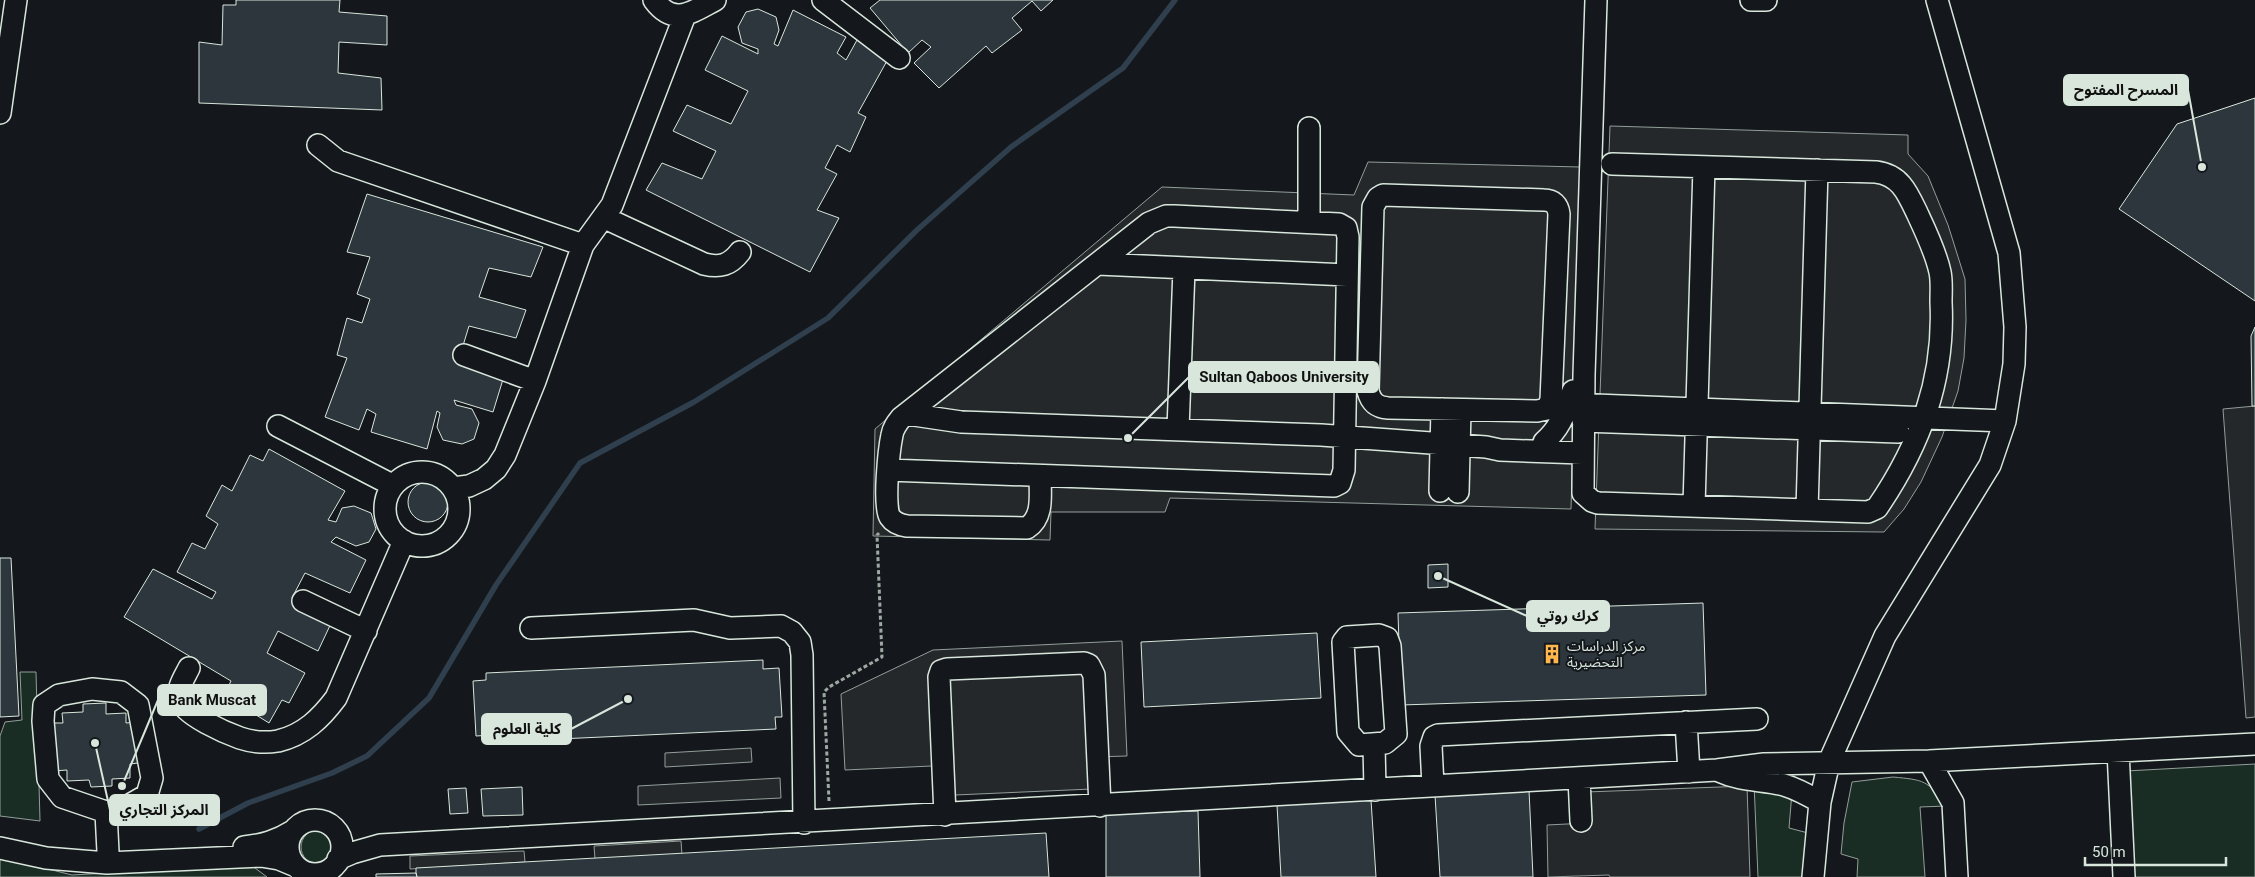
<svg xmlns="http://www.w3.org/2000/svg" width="2255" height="877" viewBox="0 0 2255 877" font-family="Roboto,'Noto Sans Arabic',sans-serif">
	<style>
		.green { fill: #1a2d24; stroke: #939e99 }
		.parking { fill: #24282b; stroke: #939e99 }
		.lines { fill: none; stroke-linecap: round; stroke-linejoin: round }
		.stream { stroke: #2f3f4d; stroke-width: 5.5 }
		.building { fill: #2c363c; stroke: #d8e6dc }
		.minor-casing { stroke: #d8e6dc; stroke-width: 24 }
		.path { stroke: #9da8a2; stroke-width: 3; stroke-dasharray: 4 2.5; stroke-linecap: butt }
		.minor { stroke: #14181c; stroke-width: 21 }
		.labels { text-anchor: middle; stroke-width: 4; stroke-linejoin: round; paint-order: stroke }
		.poi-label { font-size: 14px; fill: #d8e6dc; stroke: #14181c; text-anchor: start }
		.leader { fill: none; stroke: #d8e6dc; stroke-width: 2 }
		.callout-dot { fill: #d8e6dc; stroke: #14181c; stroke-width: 2 }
		.callout { fill: #d8e6dc; stroke: #d8e6dc; stroke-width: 2 }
		.callout-label { font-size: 15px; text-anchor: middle; font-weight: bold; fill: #111 }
	</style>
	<rect width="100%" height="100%" fill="#14181c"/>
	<path class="green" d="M 20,672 L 36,672 L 40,821 L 0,816 L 0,736 L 5,722 L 22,720 Z
		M 2255,764 L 2255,877 L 2133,877 L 2126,771 Z
		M 1893,777 C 1924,780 1928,780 1946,806 L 1920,807 L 1925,877 L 1857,877 L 1858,859 L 1841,854 L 1844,823 L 1852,782 Z
		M 1754,783 L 1792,792 L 1789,828 L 1808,833 L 1802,877 L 1758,877 Z
		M301 847a17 17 0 1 1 34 0a17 17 0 1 1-34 0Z
		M 0,857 L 72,875 L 251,865 L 267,877 L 0,877 Z"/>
	<path class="parking" d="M 1610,126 L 1908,135 L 1908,154 L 1928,176 L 1948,225 L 1965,279 L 1966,320 L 1964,358 L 1958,391 L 1942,437 L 1921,482 L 1904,509 L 1884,532 L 1595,529 Z
		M 1368,162 L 1581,167 L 1571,509 L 1170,498 L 1165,512 L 1051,512 L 1050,540 L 873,536 L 875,429 L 1162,187 L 1354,195 Z
		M 2255,406 L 2255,717 L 2246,718 L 2223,409 Z
		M 1122,641 L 1127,756 L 1091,757 L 1092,789 L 955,795 L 953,765 L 845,770 L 841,694 L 933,650 Z
		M 751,748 L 752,762 L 665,767 L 665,753 Z
		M 780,778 L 781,798 L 638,805 L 638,786 Z
		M 1747,786 L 1750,877 L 1610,877 L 1609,875 L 1548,877 L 1547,825 L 1587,823 L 1586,792 Z
		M 681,841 L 682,855 L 595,859 L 594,846 Z
		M 524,851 L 525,862 L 410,869 L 410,856 Z"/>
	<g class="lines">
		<path class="stream" d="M 199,829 L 248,803 L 332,773 L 367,756 L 429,698 L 496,585 L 580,463 L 694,402 L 828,318 L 917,230 L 1011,147 L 1123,68 L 1175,0"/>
	</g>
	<path class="building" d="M 236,0 L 340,0 L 339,12 L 387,16 L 387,45 L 339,42 L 338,73 L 381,78 L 382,110 L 199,103 L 199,42 L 222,45 L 223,5 L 236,5 Z
		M 880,0 L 1053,0 L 1041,11 L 1032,1 L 1012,18 L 1022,30 L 992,53 L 986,46 L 939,88 L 914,63 L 931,47 L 922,40 L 908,53 L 870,8 Z
		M 758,9 L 776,17 L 779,30 L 774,44 L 778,46 L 793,10 L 846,37 L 837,53 L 846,60 L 857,40 L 888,59 L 858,113 L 866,117 L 850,152 L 837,145 L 825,168 L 837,174 L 817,210 L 839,218 L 810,272 L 646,190 L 662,163 L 702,179 L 716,151 L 673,131 L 687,105 L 731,124 L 748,91 L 705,70 L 722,36 L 758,54 L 758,49 L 742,43 L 738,27 L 746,12 Z
		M 2255,98 L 2255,301 L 2119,209 L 2177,124 Z
		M 367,194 L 543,247 L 531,277 L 489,268 L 479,297 L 526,310 L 516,338 L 469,326 L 458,362 L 504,376 L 493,412 L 454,400 L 456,405 L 472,409 L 479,423 L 474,439 L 462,444 L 443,440 L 437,427 L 440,413 L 437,411 L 427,449 L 371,432 L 376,414 L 367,409 L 359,430 L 325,417 L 347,358 L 337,355 L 347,318 L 362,323 L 370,299 L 357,294 L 370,257 L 347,252 Z
		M 2255,327 L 2255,406 L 2252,406 L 2251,336 Z
		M 269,449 L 345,491 L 328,520 L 336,522 L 342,508 L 354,506 L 371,513 L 376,529 L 369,542 L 356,546 L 336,537 L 331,542 L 366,560 L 350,593 L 305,573 L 292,598 L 334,617 L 318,651 L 278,631 L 267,653 L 305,673 L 289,703 L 282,700 L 269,723 L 224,695 L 231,681 L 124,617 L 153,569 L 212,599 L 216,592 L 177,572 L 192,543 L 205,549 L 218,524 L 206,516 L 222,485 L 232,491 L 250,455 L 263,461 Z
		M408 502a20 20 0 1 1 40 0a20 20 0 1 1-40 0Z
		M 0,558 L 11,558 L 19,716 L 0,717 Z
		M 1448,564 L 1448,587 L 1428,588 L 1428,565 Z
		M 1703,603 L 1706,695 L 1401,705 L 1398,613 Z
		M 1317,633 L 1321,698 L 1144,707 L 1141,642 Z
		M 763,660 L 763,669 L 779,668 L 782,717 L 775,717 L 776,729 L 494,742 L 493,735 L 476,736 L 473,681 L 486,680 L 486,673 Z
		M 106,703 L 106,714 L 126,713 L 126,723 L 137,722 L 138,763 L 130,764 L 130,778 L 112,779 L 112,786 L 91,787 L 89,780 L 67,781 L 67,770 L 54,771 L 52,723 L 63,723 L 62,713 L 83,712 L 83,704 Z
		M 522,787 L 523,815 L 483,816 L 481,789 Z
		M 466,788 L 468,813 L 450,814 L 448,789 Z
		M 1529,790 L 1533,877 L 1440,877 L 1435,795 Z
		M 1371,800 L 1376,877 L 1281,877 L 1277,805 Z
		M 1198,811 L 1200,877 L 1106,877 L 1106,814 Z
		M 1046,833 L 1049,877 L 417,877 L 416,873 L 416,868 Z
		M 416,873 L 417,877 L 376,877 L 376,874 Z"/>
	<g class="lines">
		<defs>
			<path id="minor" d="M 654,0 C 674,27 692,12 715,0
				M 823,0 L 899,58
				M 1596,0 L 1584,375 L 1583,493 L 1592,501 L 1598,503 L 1868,512 L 1877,508 C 1920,445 1945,379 1941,302 C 1941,292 1942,281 1940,272 C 1936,253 1926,232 1918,215 C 1908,194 1901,175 1876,172 L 1612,164
				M 1751,0 L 1766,0
				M 0,113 L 16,0
				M 318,145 L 338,161 L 583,245
				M 1383,195 L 1544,200 C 1553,200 1558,205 1559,214 L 1551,400 L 1547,409 L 1537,411 L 1388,408 C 1376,407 1371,402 1368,391 L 1373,207 L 1378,198 Z
				M 605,218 L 704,264 C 720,268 730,265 740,252
				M 1309,222 L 1309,128
				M 1098,264 L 1347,275
				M 464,355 L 535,381
				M 1570,404 L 2005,421
				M 907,414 L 961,422 L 1321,435 L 1486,447 L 1500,450 L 1582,453
				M 1583,421 L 1898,432
				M 278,426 L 392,485
				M 1178,429 L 1184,269
				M 1544,442 C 1561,427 1565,412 1573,391
				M 888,470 L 1334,486 L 1340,483 L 1344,470 L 1348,237 L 1346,228 L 1339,224 L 1174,216 L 1166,216 L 1149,223 L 901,418 C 897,423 893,428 892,435 C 889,449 883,507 890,517 C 894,523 900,525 907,526 L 1027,528 C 1044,517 1040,495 1040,476
				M385 509a37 37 0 1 1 74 0a37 37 0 1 1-74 0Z
				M 453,488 L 469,486 L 484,479 L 496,469 L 505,455 L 535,381 L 583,245 L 612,205 L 685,15
				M 1440,491 L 1442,409
				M 1458,492 L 1460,410
				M 1694,506 L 1704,167
				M 1807,510 L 1817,170
				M 303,601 L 366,631
				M 531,628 L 694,620 L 730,628 L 781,626 L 792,632 L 800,642 L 802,655 L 804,823
				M 1379,635 L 1387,638 L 1390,646 L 1396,734 L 1385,743 L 1359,745 L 1348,732 L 1343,642 L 1347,637 Z
				M 189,668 C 184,678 176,689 180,700 C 184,715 226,733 240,738 C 252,742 266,743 278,741 C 304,735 321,718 336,698 L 404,541
				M 92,689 L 121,692 L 138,705 L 152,778 L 147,795 L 121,810 L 106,812 L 62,797 L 48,779 L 43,721 L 44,705 L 59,695 Z
				M 1686,722 L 1689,772
				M 1374,745 L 1375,790
				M 2118,751 L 2124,877
				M 1929,761 L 1953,803 L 1957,877
				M 1719,771 C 1743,782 1761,779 1784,785 C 1797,789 1808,795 1820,802
				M 1579,778 L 1581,821
				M 1433,786 L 1431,746 L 1434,737 L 1438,735 L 1757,719
				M 106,812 L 108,852
				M 945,815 L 939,677 L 941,671 L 947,669 L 1084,663 L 1089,665 L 1094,675 L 1100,806
				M288 847a27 27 0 1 1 54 0a27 27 0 1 1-54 0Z
				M 244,847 C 263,845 277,841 293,831
				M 0,848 L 46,858 L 107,863 L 261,856 L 279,859 L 296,866
				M 338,859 L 352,853 L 380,845 L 1717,770 L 1764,764 L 1929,761 L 2255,744
				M 1813,877 L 1820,802 L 1829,762 L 1885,636 L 1990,465 L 2005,421 L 2014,364 L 2015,327 L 2009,253 L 1937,0"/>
		</defs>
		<use href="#minor" class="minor-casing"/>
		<path class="path" d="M 829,801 L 824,692 L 829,687 L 882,657 L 877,535 L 879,533"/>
		<use href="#minor" class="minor"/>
	</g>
	<defs>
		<symbol id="building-bare" viewBox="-9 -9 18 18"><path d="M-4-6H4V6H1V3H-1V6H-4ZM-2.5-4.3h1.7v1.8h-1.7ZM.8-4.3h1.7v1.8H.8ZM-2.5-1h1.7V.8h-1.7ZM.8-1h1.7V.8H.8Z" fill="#ffb74d" stroke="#14181c" stroke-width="2.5" paint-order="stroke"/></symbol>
	</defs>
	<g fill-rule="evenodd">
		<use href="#building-bare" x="1538" y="640" width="28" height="28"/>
	</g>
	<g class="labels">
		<g class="poi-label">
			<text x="1567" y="651">مركز الدراسات<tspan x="1567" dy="16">التحضيرية</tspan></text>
		</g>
	</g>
	<path class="leader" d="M2202 167L2188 90M1128 438L1189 377M1438 576L1527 616M122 786L158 700M628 699L571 729M95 743L110 810"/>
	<g class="callout-dot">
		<circle cx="2202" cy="167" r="5"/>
		<circle cx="1128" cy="438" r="5"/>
		<circle cx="1438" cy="576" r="5"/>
		<circle cx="122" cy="786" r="5"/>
		<circle cx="628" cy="699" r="5"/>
		<circle cx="95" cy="743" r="5"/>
	</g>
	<g class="callout">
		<rect x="2064" y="75" width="124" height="30" rx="5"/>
		<rect x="1189" y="362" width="189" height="30" rx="5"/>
		<rect x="1527" y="601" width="82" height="30" rx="5"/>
		<rect x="158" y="685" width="108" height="30" rx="5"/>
		<rect x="482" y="714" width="89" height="30" rx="5"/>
		<rect x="110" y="795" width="109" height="30" rx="5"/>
	</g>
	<g class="callout-label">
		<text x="2126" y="95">المسرح المفتوح</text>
		<text x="1284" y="382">Sultan Qaboos University</text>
		<text x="1568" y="621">كرك روتي</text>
		<text x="212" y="705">Bank Muscat</text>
		<text x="527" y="734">كلية العلوم</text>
		<text x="164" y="815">المركز التجاري</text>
	</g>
	<path d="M2085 857v8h141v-8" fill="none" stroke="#d8e6dc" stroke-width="2.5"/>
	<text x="2092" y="857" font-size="15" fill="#d8e6dc" stroke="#14181c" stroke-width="4" paint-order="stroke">50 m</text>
</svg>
